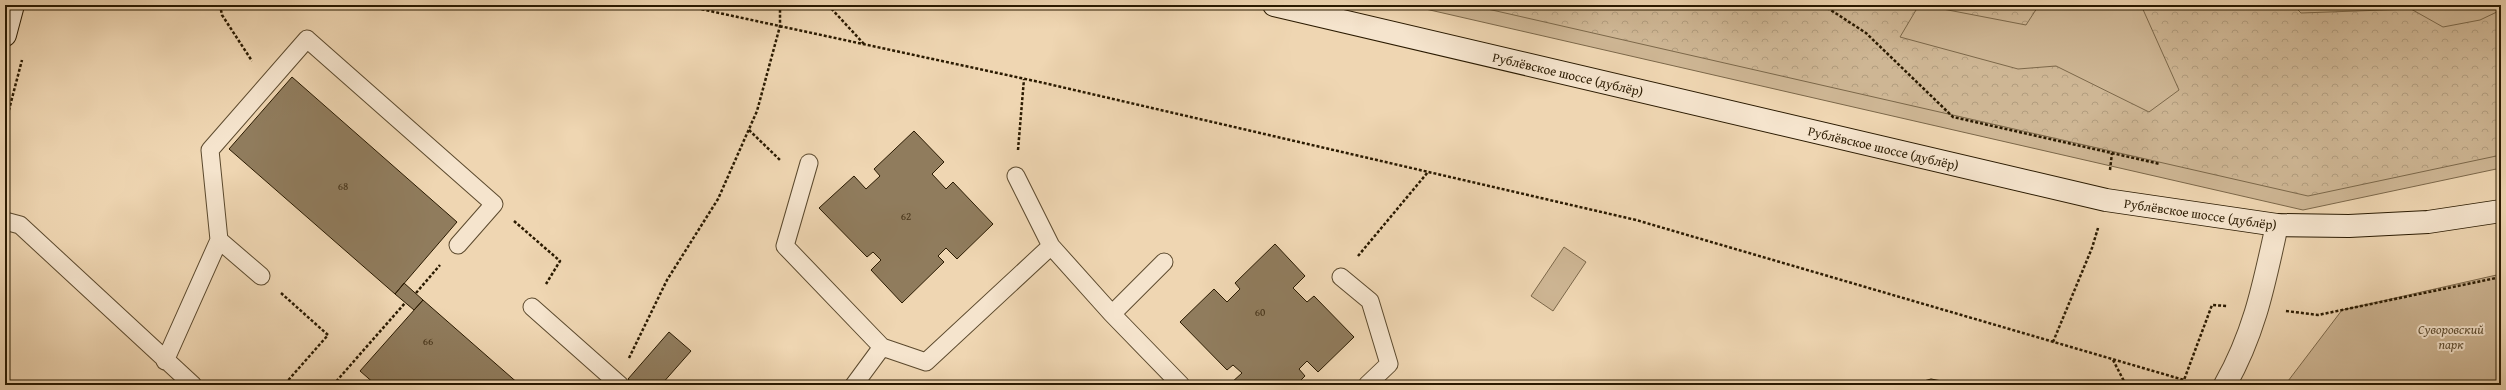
<svg xmlns="http://www.w3.org/2000/svg" width="2506" height="390" viewBox="0 0 2506 390" font-family="'Gentium Book Plus',serif">
	<style>
		.green { fill: #ceb694; stroke: #7c684a }
		.forest { fill: url(#forest-crowns); stroke: #7c684a }
		.building { fill: #907c5d; stroke: #2a1a01 }
		.lines { fill: none; stroke-linecap: round; stroke-linejoin: round }
		.lane-casing { stroke: #5b492d; stroke-width: 19 }
		.street-casing { stroke: #5b492d; stroke-width: 24 }
		.secondary-casing { stroke: #2a1a01; stroke-width: 24 }
		.path { stroke: #2a1a01; stroke-width: 2.5; stroke-dasharray: 3 2; stroke-linecap: butt }
		.lane { stroke: #f5e4cd; stroke-width: 17 }
		.street { stroke: #f5e4cd; stroke-width: 22 }
		.secondary { stroke: #f5e4cd; stroke-width: 22 }
		.labels { text-anchor: middle; stroke-width: 4; stroke-linejoin: round; paint-order: stroke }
		.number-label { font-size: 11px; fill: #443218 }
		.street-label { font-size: 13px; fill: #2a1a01; stroke: #f5e4cd }
		.park-label { font-size: 13px; font-style: italic; fill: #5b492d; stroke: #f5e4cd }
	</style>
	<defs>
		<pattern id="forest-crowns" width="20" height="18" patternUnits="userSpaceOnUse"><rect width="20" height="18" fill="#ceb694"/><path d="M2 6a3 3 0 1 1 6 0M12 15a3 3 0 1 1 6 0" fill="none" stroke="#b19c7e"/></pattern>
	</defs>
	<rect width="100%" height="100%" fill="#efd6b2"/>
	<filter id="stains"><feTurbulence type="fractalNoise" baseFrequency=".005" numOctaves="4"/><feColorMatrix values="0 0 0 0 .2 0 0 0 0 .09 0 0 0 0 .02 0 0 0 .5 -.17"/></filter>
	<radialGradient id="worn" r=".72"><stop offset=".6" stop-color="#630" stop-opacity="0"/><stop offset="1" stop-color="#630" stop-opacity=".3"/></radialGradient>
	<path class="green" d="M 1408,5 L 2501,5 L 2501,168 L 2303,210 Z
		M 1564,247 L 1586,262 L 1553,311 L 1531,296 Z
		M 2501,274 L 2501,385 L 2285,385 L 2342,310 Z"/>
	<path class="forest" d="M 1470,5 L 1919,5 L 1900,37 L 2018,69 L 2056,66 L 2149,112 L 2179,90 L 2141,5 L 2293,5 L 2301,13 L 2411,9 L 2443,27 L 2480,20 L 2501,10 L 2501,155 L 2308,196 Z
		M 1922,5 L 2039,5 L 2026,25 Z"/>
	<path class="building" d="M 292,77 L 457,222 L 395,294 L 229,149 Z
		M 914,131 L 944,162 L 932,174 L 946,189 L 953,182 L 993,224 L 957,259 L 946,248 L 938,256 L 944,262 L 902,303 L 871,270 L 881,260 L 873,252 L 867,257 L 819,208 L 854,176 L 866,189 L 880,176 L 874,169 Z
		M 1275,244 L 1305,276 L 1293,288 L 1307,302 L 1314,296 L 1354,337 L 1318,372 L 1307,361 L 1299,369 L 1305,376 L 1296,385 L 1233,385 L 1231,383 L 1242,373 L 1233,365 L 1227,370 L 1180,322 L 1214,289 L 1227,302 L 1240,289 L 1235,283 Z
		M 404,283 L 423,300 L 414,310 L 395,294 Z
		M 423,300 L 520,385 L 376,385 L 360,371 Z
		M 669,332 L 691,351 L 661,385 L 635,385 L 628,379 Z
		M 1931,379 L 1958,384 L 1961,385 L 1909,385 Z"/>
	<g class="lines">
		<defs>
			<path id="lane" d="M 809,163 L 785,246 L 882,347 L 854,385
				M 5,221 L 20,225 L 193,385
				M 219,240 L 261,276
				M 1051,246 L 1112,314 L 1164,262
				M 1341,277 L 1370,301 L 1389,364 L 1367,385
				M 532,307 L 620,385
				M 1112,314 L 1181,385
				M 882,347 L 926,362 L 1051,246 L 1016,176
				M 165,361 L 219,240 L 210,150 L 307,39 L 494,204 L 458,245"/>
			<path id="street" d="M 2225,385 C 2255,332 2264,284 2277,225"/>
			<g id="secondary">
				<path id="s1" d="M 1274,5 L 2106,200 L 2277,225 L 2349,226 L 2428,222 L 2501,211"/>
				<path d="M 5,35 L 13,5"/>
			</g>
		</defs>
		<use href="#lane" class="lane-casing"/>
		<use href="#street" class="street-casing"/>
		<use href="#secondary" class="secondary-casing"/>
		<path class="path" d="M 220,5 L 222,15 L 252,61
			M 682,5 L 1044,83 L 1636,220 L 2184,380 L 2212,305 L 2227,306
			M 828,5 L 864,44
			M 1823,5 L 1866,33 L 1953,117 L 2160,164
			M 5,125 L 22,60
			M 749,130 L 781,161
			M 1018,150 L 1024,79
			M 2110,170 L 2112,153
			M 514,221 L 560,261 L 546,284
			M 1358,256 L 1428,172
			M 281,293 L 328,335 L 284,385
			M 416,293 L 440,265
			M 2286,311 L 2318,315 L 2501,277
			M 2053,342 L 2092,248 L 2098,228
			M 629,358 L 667,280 L 718,199 L 757,111 L 780,26 L 780,5
			M 2113,360 L 2126,385
			M 333,385 L 405,303"/>
		<use href="#lane" class="lane"/>
		<use href="#street" class="street"/>
		<use href="#secondary" class="secondary"/>
	</g>
	<g class="labels">
		<g class="number-label">
			<text x="343" y="190">68</text>
			<text x="906" y="220">62</text>
			<text x="1260" y="316">60</text>
			<text x="428" y="345">66</text>
		</g>
		<g class="street-label">
			<text dy="5" stroke="none"><textPath href="#s1" startOffset="302">Рублёвское шоссе (дублёр)</textPath></text>
			<text dy="5" stroke="none"><textPath href="#s1" startOffset="626">Рублёвское шоссе (дублёр)</textPath></text>
			<text dy="5" stroke="none"><textPath href="#s1" startOffset="950">Рублёвское шоссе (дублёр)</textPath></text>
		</g>
		<g class="park-label">
			<text x="2451" y="334">Суворовский<tspan x="2451" dy="15">парк</tspan></text>
		</g>
	</g>
	<rect width="2506" height="390" fill="none" stroke="#efd6b2" stroke-width="20"/>
	<rect x="6" y="6" width="2494" height="378" fill="none" stroke="#2a1a01" stroke-width="2"/>
	<rect x="10" y="10" width="2486" height="370" fill="none" stroke="#2a1a01"/>
	<rect width="100%" height="100%" filter="url(#stains)"/>
	<rect width="100%" height="100%" fill="url(#worn)"/>
</svg>
